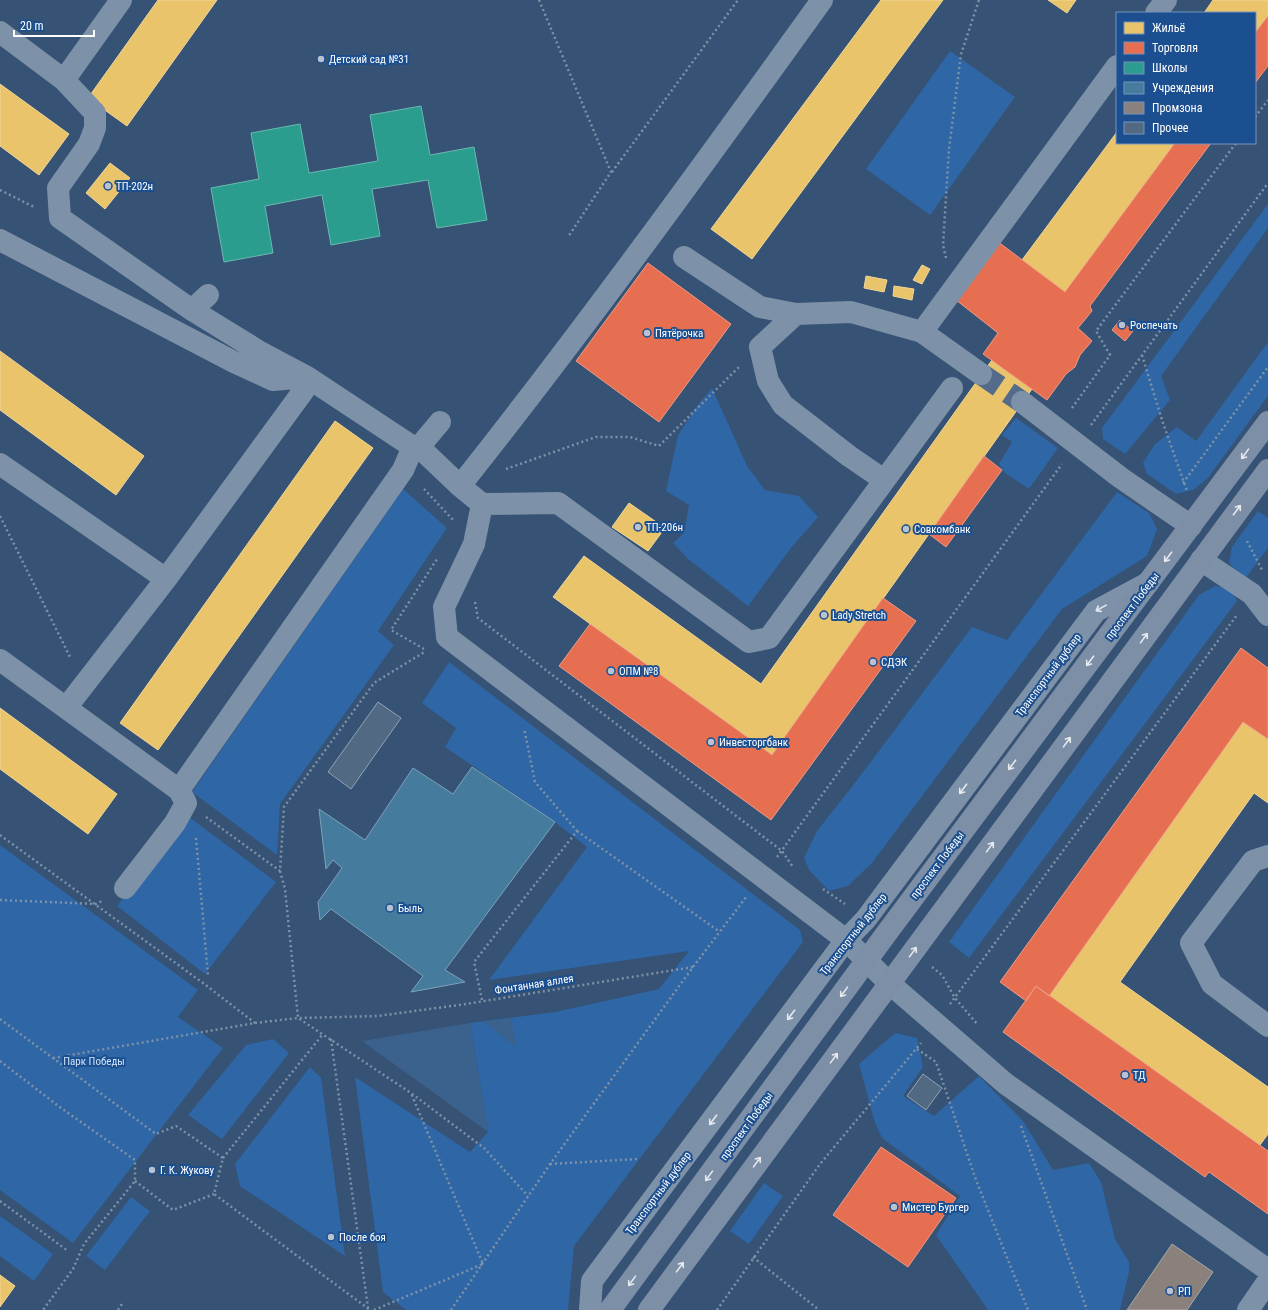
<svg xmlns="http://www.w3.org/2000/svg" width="1268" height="1310" viewBox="0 0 1268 1310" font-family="'Roboto Condensed',sans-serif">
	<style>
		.green { fill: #2f66a5 }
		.water { fill: #3b618d }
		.homes { fill: #e9c46a; stroke: #f0d697 }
		.shops { fill: #e76f51; stroke: #ee9a85 }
		.schools { fill: #2a9d8f; stroke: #6abab1 }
		.public { fill: #457b9d; stroke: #7da3ba }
		.industry { fill: #8a817c; stroke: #ada7a3 }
		.building { fill: #526984; stroke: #92a2b6 }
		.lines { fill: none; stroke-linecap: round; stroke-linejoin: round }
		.minor-tunnel { stroke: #546c89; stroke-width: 22; stroke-dasharray: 22 11; stroke-linecap: butt }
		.path { stroke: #7d92a8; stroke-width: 2.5; stroke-dasharray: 2 3; stroke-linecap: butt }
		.minor { stroke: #7d92a8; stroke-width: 22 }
		.major { stroke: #7d8ea7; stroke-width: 22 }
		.oneway { stroke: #e5e8ed }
		.oneway2 { stroke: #e5e9ee }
		.poi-dot { fill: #b9c2ce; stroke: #1b4f8f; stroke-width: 1.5 }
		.labels { text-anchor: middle; stroke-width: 4; stroke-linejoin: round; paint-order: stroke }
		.poi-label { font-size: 11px; fill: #fff; stroke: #1b4f8f; text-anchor: start }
		.street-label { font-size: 11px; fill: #fff; stroke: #1b4f8f }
		.park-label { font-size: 11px; fill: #cfe3fa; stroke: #1b4f8f }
	</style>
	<rect width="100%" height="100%" fill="#365274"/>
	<path class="green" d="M 950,51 L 1015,97 L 930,215 L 866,169 Z
		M 1268,204 L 1268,228 L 1161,376 L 1170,400 L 1125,454 L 1103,439 L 1102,428 Z
		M 1268,342 L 1268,396 L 1207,479 L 1193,490 L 1176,494 L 1147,474 L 1143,463 L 1155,444 L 1177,427 L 1196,441 Z
		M 712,388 L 747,466 L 765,490 L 799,496 L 818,517 L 791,548 L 748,606 L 688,559 L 673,543 L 684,533 L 689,505 L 666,491 L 678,435 L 697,406 Z
		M 1016,418 L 1058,448 L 1029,489 L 1005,473 L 999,464 L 1012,442 L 1002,435 Z
		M 403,489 L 447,528 L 378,631 L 394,645 L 280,804 L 277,855 L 192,792 Z
		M 1117,492 L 1149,513 L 1157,529 L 1147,556 L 1062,609 L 872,863 L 848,886 L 829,891 L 809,870 L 804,858 L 817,831 L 851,788 L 972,627 L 1007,640 Z
		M 1258,511 L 1268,518 L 1268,548 L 1245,579 L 1229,563 L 1232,547 Z
		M 1215,586 L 1232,589 L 1237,601 L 969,958 L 949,942 L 1199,595 Z
		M 449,662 L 800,930 L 803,942 L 574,1246 L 568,1310 L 406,1310 L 383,1292 L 355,1077 L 470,1152 L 488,1132 L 470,1023 L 555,1012 L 659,989 L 689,951 L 489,980 L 587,847 L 555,822 L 445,747 L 456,728 L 422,703 Z
		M 189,817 L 276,882 L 205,974 L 117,906 Z
		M 0,845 L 198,990 L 178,1017 L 223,1048 L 73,1243 L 0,1190 Z
		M 895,1033 L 917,1038 L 923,1067 L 903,1096 L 934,1116 L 979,1076 L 1023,1121 L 1053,1170 L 1089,1163 L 1101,1182 L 1115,1239 L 1129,1262 L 1129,1272 L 1120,1310 L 988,1310 L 936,1235 L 960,1196 L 882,1138 L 875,1123 L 859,1064 Z
		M 273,1039 L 289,1053 L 222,1139 L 188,1115 L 246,1045 Z
		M 310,1067 L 321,1078 L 345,1256 L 240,1186 L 235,1164 Z
		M 764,1183 L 783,1196 L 749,1244 L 730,1231 Z
		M 131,1197 L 150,1211 L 105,1270 L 86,1256 Z
		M 0,1216 L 53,1254 L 34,1281 L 0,1256 Z"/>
	<path class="water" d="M 511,1018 L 516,1047 L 484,1022 Z
		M 470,1023 L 488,1132 L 362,1041 Z"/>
	<path class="homes" d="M 158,0 L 217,0 L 127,126 L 88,98 Z
		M 881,0 L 943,0 L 752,259 L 711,229 Z
		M 1048,0 L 1076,0 L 1067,13 Z
		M 1213,0 L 1268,0 L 1268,16 L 1255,33 L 1255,13 L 1204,13 Z
		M 0,84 L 69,134 L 39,175 L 0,146 Z
		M 1117,132 L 1117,143 L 1175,143 L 1065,292 L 1022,260 Z
		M 110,163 L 130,178 L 105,209 L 86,193 Z
		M 922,265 L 930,269 L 922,284 L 913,280 Z
		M 866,276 L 887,280 L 884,292 L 864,288 Z
		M 894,286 L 914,289 L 912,300 L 893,296 Z
		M 0,351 L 144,456 L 116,495 L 0,410 Z
		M 992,360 L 1032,389 L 772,755 L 553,597 L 584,556 L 761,684 Z
		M 335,421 L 373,448 L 158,750 L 120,723 Z
		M 629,503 L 665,528 L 648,551 L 612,527 Z
		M 0,708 L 117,794 L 88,834 L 0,769 Z
		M 1243,722 L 1268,739 L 1268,803 L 1254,793 L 1120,982 L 1268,1087 L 1268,1134 L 1260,1145 L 1049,996 Z
		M 0,1275 L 15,1286 L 0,1307 Z"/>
	<path class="shops" d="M 1268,16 L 1268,66 L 1255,83 L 1255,33 Z
		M 1175,143 L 1211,143 L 1090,306 L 1092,311 L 1078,328 L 1092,341 L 1080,355 L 1075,367 L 1066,374 L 1047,400 L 983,354 L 998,333 L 956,300 L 997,241 L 1065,292 Z
		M 648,263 L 731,324 L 659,422 L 576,361 Z
		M 1120,320 L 1133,331 L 1125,341 L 1112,330 Z
		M 984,456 L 1002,470 L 946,547 L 929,534 Z
		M 883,598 L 916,621 L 771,820 L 559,666 L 590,624 L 772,755 Z
		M 1241,648 L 1268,668 L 1268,739 L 1243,722 L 1049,996 L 1036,986 L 1026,1001 L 1000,982 Z
		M 1036,986 L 1268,1151 L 1268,1214 L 1209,1172 L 1205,1177 L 1003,1032 Z
		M 881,1147 L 956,1198 L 908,1267 L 833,1215 Z"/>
	<path class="schools" d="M 421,106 L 430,155 L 474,147 L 487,220 L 437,228 L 428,180 L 372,189 L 380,236 L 331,245 L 322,195 L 265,206 L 273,253 L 224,262 L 211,188 L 259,179 L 251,133 L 300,124 L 309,173 L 378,161 L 370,115 Z"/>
	<path class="public" d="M 472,767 L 555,822 L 445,970 L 465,982 L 411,992 L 423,976 L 331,909 L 320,920 L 318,902 L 342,868 L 333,860 L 326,869 L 319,809 L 365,840 L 413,768 L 453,794 Z"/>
	<path class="industry" d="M 1172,1244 L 1213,1272 L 1187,1310 L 1127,1310 Z"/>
	<path class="building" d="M 378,702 L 401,718 L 351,789 L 328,772 Z
		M 923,1074 L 942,1088 L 926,1110 L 907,1096 Z"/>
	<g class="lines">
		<path class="minor-tunnel" d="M 981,374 L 1022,402"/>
		<path class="path" d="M 539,0 L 611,172 L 568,237
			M 1255,117 L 1268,100
			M 612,172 L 738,0
			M 0,190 L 34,207
			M 946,258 L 943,245 L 949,149 L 961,54 L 979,0
			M 1142,355 L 1162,420 L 1187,491
			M 1072,408 L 1110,355 L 1096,331 L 1236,143
			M 1091,425 L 1268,183
			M 506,469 L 596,437 L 630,437 L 659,446 L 739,367
			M 1183,483 L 1268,367
			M 424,489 L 454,521
			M 0,516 L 71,659
			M 1247,541 L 1262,570
			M 475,602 L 478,618 L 782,851 L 793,867
			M 424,649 L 391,630 L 437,559
			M 206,817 L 280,871 L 284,807 L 374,683 L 426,651
			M 577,831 L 720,932
			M 0,835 L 203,983 L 255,1023
			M 196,838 L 208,975
			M 777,857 L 1062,464
			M 280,871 L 285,889 L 298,1018 L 411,1093 L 484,1148 L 528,1196
			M 823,889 L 845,904
			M 0,900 L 96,904 L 104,900
			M 932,967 L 942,975 L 955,998 L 978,1025
			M 482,1000 L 474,962 L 577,831 L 535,782 L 524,728
			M 950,1004 L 1237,615
			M 0,1019 L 156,1134 L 176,1126 L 223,1158 L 214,1194 L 370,1310
			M 331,1039 L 368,1308 L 366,1310
			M 917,1049 L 936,1062 L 976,1180 L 1028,1310
			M 53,1058 L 255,1023 L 298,1018 L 378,1016 L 466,1004 L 693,967
			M 0,1061 L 61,1108 L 135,1160 L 135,1181 L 84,1244 L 73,1269 L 43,1310
			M 1021,1126 L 1087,1310
			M 223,1158 L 323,1034
			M 550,1164 L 637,1159
			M 135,1181 L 173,1210 L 214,1194
			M 0,1201 L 68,1251
			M 753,1257 L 819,1310
			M 118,1310 L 122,1304
			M 374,1310 L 483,1264 L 411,1093
			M 451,1310 L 550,1164 L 693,967 L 747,896
			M 717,1310 L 820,1164 L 921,1043"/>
		<path class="minor" d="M 822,0 C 704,164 586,327 460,486 L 482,504 L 474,544 L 444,607 L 447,637 L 846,940 L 889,983 L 1006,1084 L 1268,1270
			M 1156,13 L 1166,0
			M 0,32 L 64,80 L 95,113 L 95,128 L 89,144 L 58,188 L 60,218 L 192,310 L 260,352 L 307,377 L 413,447 L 419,447 L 460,486
			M 64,80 L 121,0
			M 0,240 L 234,362 L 273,380 L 307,377
			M 684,257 L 760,307 L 796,314 L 851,312 L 922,332 L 981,374
			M 192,310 L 208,295
			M 796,314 L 760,347 L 768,381 L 783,405 L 849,456 L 884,480
			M 922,332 L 1117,66
			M 1022,402 L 1121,478 L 1191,526
			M 419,447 L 440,422
			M 0,464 L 166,579
			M 482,504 L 558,503 L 749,642 L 769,638 L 952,388
			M 1201,560 L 1252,594 L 1268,615
			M 0,660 L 179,790 L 403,470 L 413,447
			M 66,708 L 166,579 L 304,390 L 307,377
			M 1268,856 L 1253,861 L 1191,943 L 1212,984 L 1268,1026
			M 125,888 L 175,823 L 186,803 L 179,790
			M 590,1310 L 592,1281 L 846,940 L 866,919 L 1096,611 L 1148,583
			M 1248,1310 L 1268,1281"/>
		<path class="major" d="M 610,1310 L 886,934 L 1268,422
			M 649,1310 L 1268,470"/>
	</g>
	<defs><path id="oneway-shaft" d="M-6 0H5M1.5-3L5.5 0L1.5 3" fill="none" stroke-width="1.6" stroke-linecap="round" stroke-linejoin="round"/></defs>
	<g class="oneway">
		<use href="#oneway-shaft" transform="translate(1245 454) rotate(126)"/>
		<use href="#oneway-shaft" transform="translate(1237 510) rotate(-53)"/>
		<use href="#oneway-shaft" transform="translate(1168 557) rotate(127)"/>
		<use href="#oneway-shaft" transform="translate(1144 638) rotate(-54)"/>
		<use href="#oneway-shaft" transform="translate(1090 661) rotate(127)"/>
		<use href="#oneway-shaft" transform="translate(1067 742) rotate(-54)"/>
		<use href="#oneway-shaft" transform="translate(1012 765) rotate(127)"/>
		<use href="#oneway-shaft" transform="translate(990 847) rotate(-54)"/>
		<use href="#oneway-shaft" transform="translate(913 952) rotate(-54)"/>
		<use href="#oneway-shaft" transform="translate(844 992) rotate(126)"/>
		<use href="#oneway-shaft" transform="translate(834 1058) rotate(-54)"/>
		<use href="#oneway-shaft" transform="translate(757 1162) rotate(-54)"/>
		<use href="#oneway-shaft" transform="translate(709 1176) rotate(126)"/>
		<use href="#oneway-shaft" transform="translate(680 1267) rotate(-54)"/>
		<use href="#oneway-shaft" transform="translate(632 1281) rotate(126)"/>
	</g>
	<g class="oneway2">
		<use href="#oneway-shaft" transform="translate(1101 608) rotate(151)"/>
		<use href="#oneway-shaft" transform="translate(963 789) rotate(127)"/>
		<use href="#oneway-shaft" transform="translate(791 1015) rotate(127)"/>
		<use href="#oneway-shaft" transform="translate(713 1120) rotate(127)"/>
	</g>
	<g class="poi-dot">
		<circle cx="321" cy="59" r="4"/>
		<circle cx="108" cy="186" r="4"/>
		<circle cx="1122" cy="325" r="4"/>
		<circle cx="647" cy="333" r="4"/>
		<circle cx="638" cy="527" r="4"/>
		<circle cx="906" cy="529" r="4"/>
		<circle cx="824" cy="615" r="4"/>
		<circle cx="873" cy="662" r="4"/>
		<circle cx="611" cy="671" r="4"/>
		<circle cx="711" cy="742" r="4"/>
		<circle cx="390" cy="908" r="4"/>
		<circle cx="1125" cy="1075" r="4"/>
		<circle cx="152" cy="1170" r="4"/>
		<circle cx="894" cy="1207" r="4"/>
		<circle cx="331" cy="1237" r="4"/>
		<circle cx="1170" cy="1291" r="4"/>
	</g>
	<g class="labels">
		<g class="poi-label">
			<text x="329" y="63">Детский сад №31</text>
			<text x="116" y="190">ТП-202н</text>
			<text x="1130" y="329">Роспечать</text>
			<text x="655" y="337">Пятёрочка</text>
			<text x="646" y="531">ТП-206н</text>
			<text x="914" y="533">Совкомбанк</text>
			<text x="832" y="619">Lady Stretch</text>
			<text x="881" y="666">СДЭК</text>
			<text x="619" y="675">ОПМ №8</text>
			<text x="719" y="746">Инвесторгбанк</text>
			<text x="398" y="912">Быль</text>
			<text x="1133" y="1079">ТД</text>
			<text x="160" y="1174">Г. К. Жукову</text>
			<text x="902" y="1211">Мистер Бургер</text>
			<text x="339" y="1241">После боя</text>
			<text x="1178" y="1295">РП</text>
		</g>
		<g class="street-label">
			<text transform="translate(1132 606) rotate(-53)" y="4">проспект Победы</text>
			<text transform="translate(1048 675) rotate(-53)" y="4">Транспортный дублер</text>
			<text transform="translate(937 865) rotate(-53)" y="4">проспект Победы</text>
			<text transform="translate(853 934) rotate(-52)" y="4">Транспортный дублер</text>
			<text transform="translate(534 984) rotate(-9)" y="4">Фонтанная аллея</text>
			<text transform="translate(746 1126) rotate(-54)" y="4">проспект Победы</text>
			<text transform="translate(658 1193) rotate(-53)" y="4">Транспортный дублер</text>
		</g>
		<g class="park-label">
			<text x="94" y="1065">Парк Победы</text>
		</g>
	</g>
	<rect x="1116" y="12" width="140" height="132" fill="#1b4f8f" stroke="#7695bc"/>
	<rect x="1124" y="22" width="20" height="12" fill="#e9c46a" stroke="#7695bc"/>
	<text x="1152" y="32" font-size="12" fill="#ffffff">Жильё</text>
	<rect x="1124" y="42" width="20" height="12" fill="#e76f51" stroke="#7695bc"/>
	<text x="1152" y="52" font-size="12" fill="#ffffff">Торговля</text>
	<rect x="1124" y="62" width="20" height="12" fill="#2a9d8f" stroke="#7695bc"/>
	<text x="1152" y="72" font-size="12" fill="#ffffff">Школы</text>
	<rect x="1124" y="82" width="20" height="12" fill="#457b9d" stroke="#7695bc"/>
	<text x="1152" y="92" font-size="12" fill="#ffffff">Учреждения</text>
	<rect x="1124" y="102" width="20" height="12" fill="#8a817c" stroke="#7695bc"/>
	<text x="1152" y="112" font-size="12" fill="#ffffff">Промзона</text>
	<rect x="1124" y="122" width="20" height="12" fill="#526984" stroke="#7695bc"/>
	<text x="1152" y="132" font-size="12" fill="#ffffff">Прочее</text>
	<path d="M14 30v6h80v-6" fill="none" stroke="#ffffff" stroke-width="2"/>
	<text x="20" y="30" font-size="12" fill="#ffffff" stroke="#1b4f8f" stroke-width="3" paint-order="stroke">20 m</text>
</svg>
